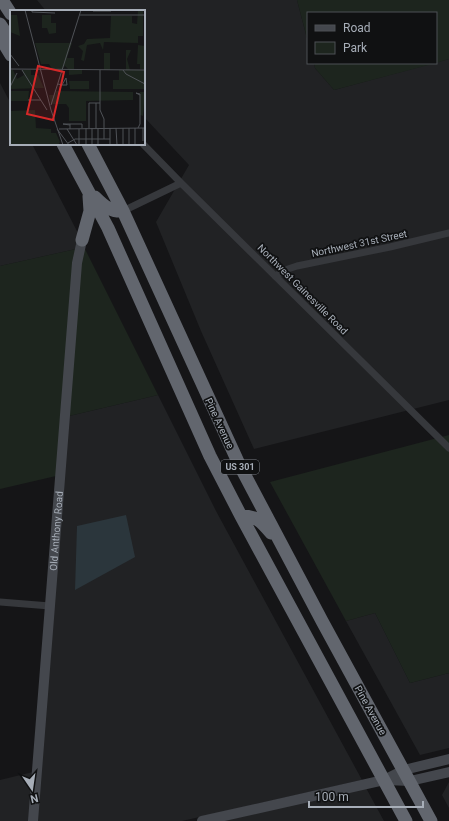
<svg xmlns="http://www.w3.org/2000/svg" width="449" height="821" viewBox="0 0 449 821" font-family="Roboto,sans-serif">
	<style>
		.built { fill: #212224 }
		.green { fill: #1d251e }
		.water { fill: #2b363c }
		.lines { fill: none; stroke-linecap: round; stroke-linejoin: round }
		.street { stroke: #36383c; stroke-width: 7 }
		.secondary { stroke: #44474d; stroke-width: 10 }
		.highway { stroke: #62666e; stroke-width: 13 }
		.labels { text-anchor: middle; stroke-width: 3.5; stroke-linejoin: round; paint-order: stroke }
		.shield { fill: #101112; stroke: #7a7f86; stroke-width: 1 }
		.shield-label { font-size: 9px; font-weight: bold; fill: #a7aeb8 }
		.street-label { font-size: 10px; fill: #a7aeb8; stroke: #101112 }
		.inset-road { fill: none; stroke: #4f5257; stroke-width: 1 }
		.view { fill: #d62828; fill-opacity: 0.15; stroke: #d62828; stroke-width: 2 }
		.inset-edge { fill: none; stroke: #a7aeb8; stroke-width: 2 }
	</style>
	<rect width="100%" height="100%" fill="#151517"/>
	<path class="built" d="M 37,0 L 297,0 L 308,42 L 308,63 L 314,63 L 315,68 L 334,90 L 449,59 L 449,400 L 254,449 L 201,331 L 156,222 L 189,165 L 144,117 L 144,11 L 46,11 Z
		M 0,83 L 11,104 L 11,144 L 32,144 L 79,235 L 76,249 L 0,266 Z
		M 158,395 L 216,511 L 362,780 L 182,821 L 37,821 L 69,416 Z
		M 375,613 L 410,683 L 449,673 L 449,748 L 420,755 L 346,621 Z
		M 33,772 L 29,821 L 0,821 L 0,780 Z
		M 449,782 L 449,808 L 442,795 Z
		M 366,788 L 384,821 L 222,821 Z"/>
	<path class="green" d="M 297,0 L 449,0 L 449,59 L 436,63 L 436,13 L 308,13 L 308,42 Z
		M 314,63 L 436,63 L 334,90 L 315,68 Z
		M 84,247 L 158,395 L 69,416 L 81,264 Z
		M 76,249 L 56,476 L 0,489 L 0,266 Z
		M 449,435 L 449,673 L 410,683 L 375,613 L 346,621 L 270,482 Z"/>
	<path class="water" d="M 126,515 L 135,557 L 75,590 L 77,526 Z"/>
	<g class="lines">
		<path class="street" d="M 143,144 L 181,183 L 449,448
			M 123,211 L 181,183
			M 275,276 L 288,269 L 297,266 L 390,247 L 449,233
			M 0,602 L 50,606"/>
		<g class="secondary">
			<path d="M 386,780 L 410,781 L 449,772"/>
			<path id="s1" d="M 33,821 L 77,263 L 82,240"/>
			<path d="M 202,821 L 384,780 L 404,770 L 449,759"/>
		</g>
		<path class="highway" d="M 2,0 L 11,14
			M 0,24 L 11,41
			M 0,37 L 11,55
			M 63,144 L 108,228 L 210,456 L 241,516 L 406,821
			M 88,144 L 123,211 L 239,464 L 322,621 L 431,821
			M 95,197 C 104,206 111,212 123,211
			M 82,240 L 90,211 L 89,196
			M 241,516 C 257,516 261,521 271,533"/>
	</g>
	<g class="labels">
		<rect class="shield" x="221" y="460" width="38" height="14" rx="3"/>
		<g class="shield-label">
			<text x="240" y="470">US 301</text>
		</g>
		<g class="street-label">
			<text transform="translate(359 243) rotate(-12)" y="4">Northwest 31st Street</text>
			<text transform="translate(303 289) rotate(45)" y="4">Northwest Gainesville Road</text>
			<text transform="translate(220 423) rotate(65)" y="4">Pine Avenue</text>
			<text dy="4" stroke="none"><textPath href="#s1" startOffset="291">Old Anthony Road</textPath></text>
			<text transform="translate(371 710) rotate(61)" y="4">Pine Avenue</text>
		</g>
	</g>
	<g transform="translate(10 10)">
		<rect width="135" height="135" fill="#151517"/>
		<path d="M 128,0 L 133,0 L 133,26 L 128,26 L 128,33 L 94,32 L 93,40 L 90,33 L 77,35 L 74,51 L 71,50 L 73,41 L 68,36 L 74,34 L 77,29 L 100,28 L 101,6 L 122,6 L 122,13 L 127,14 ZM 0,5 L 7,5 L 10,26 L 0,22 ZM 32,5 L 41,5 L 41,13 L 46,13 L 46,23 L 39,24 L 37,18 L 32,18 ZM 25,33 L 62,33 L 57,48 L 64,48 L 64,60 L 72,60 L 72,64 L 59,65 L 59,60 L 55,56 L 52,59 L 42,59 L 39,54 L 31,54 ZM 128,35 L 135,36 L 135,59 L 130,59 L 130,54 L 127,54 ZM 116,40 L 121,40 L 117,49 L 120,60 L 135,60 L 135,79 L 103,79 L 103,70 L 109,70 L 109,60 L 116,60 ZM 94,43 L 100,43 L 100,60 L 94,60 ZM 0,60 L 3,60 L 7,69 L 14,65 L 12,60 L 21,60 L 21,65 L 28,65 L 34,78 L 0,79 ZM 59,71 L 79,71 L 79,79 L 60,79 ZM 0,81 L 19,81 L 18,91 L 0,91 ZM 46,81 L 123,82 L 123,90 L 76,91 L 76,111 L 59,111 L 59,98 L 56,94 L 41,94 L 39,85 L 45,85 ZM 130,82 L 135,82 L 133,106 L 130,105 ZM 25,100 L 26,118 L 41,119 L 41,123 L 46,123 L 50,132 L 48,135 L 0,135 L 0,101 Z" fill="#1d251e"/>
		<path class="inset-road" d="M 15,0 L 41,100 L 53,135M 22,0 L 22,2 L 45,3M 83,1 L 101,1M 70,5 L 135,5M 0,44 L 9,56M 0,59 L 135,60M 12,60 L 37,100M 90,60 L 90,100 L 94,109 L 94,129M 113,60 L 116,64 L 135,74M 48,74 L 52,75 L 57,75 L 56,68 L 52,75M 0,77 L 7,63M 18,90 L 31,90M 41,95 L 71,0M 60,114 L 53,114 L 60,115M 79,118 L 79,93 L 90,93M 82,118 L 82,135M 86,118 L 86,93M 100,118 L 100,135M 106,118 L 107,135M 113,118 L 113,135M 119,118 L 119,135M 125,118 L 125,135M 128,118 L 130,114 L 130,84 L 126,83 L 130,85M 133,118 L 133,131M 47,119 L 59,135M 49,119 L 135,118M 57,119 L 67,135M 60,119 L 60,114 L 72,114 L 72,118M 69,119 L 69,135M 58,133 L 65,129 L 100,129M 76,135 L 76,118M 88,135 L 88,118"/>
		<path class="view" d="M 28,56 L 54,62 L 43,110 L 17,104 Z"/>
		<rect width="135" height="135" class="inset-edge"/>
	</g>
	<rect x="307" y="12" width="130" height="52" fill="#101112" stroke="#4c5054"/>
	<rect x="315" y="25" width="20" height="6" fill="#44474d" stroke="#4c5054"/>
	<text x="343" y="32" font-size="12" fill="#a7aeb8">Road</text>
	<rect x="315" y="42" width="20" height="12" fill="#1d251e" stroke="#4c5054"/>
	<text x="343" y="52" font-size="12" fill="#a7aeb8">Park</text>
	<g transform="translate(32 789) rotate(167)" stroke="#101112" stroke-width="3" paint-order="stroke">
	<path d="M0-3L7 15L0 10L-7 15Z" fill="#a7aeb8"/>
	<text y="-6" font-size="11" font-weight="bold" text-anchor="middle" fill="#a7aeb8">N</text>
	</g>
	<path d="M309 801v6h114v-6" fill="none" stroke="#a7aeb8" stroke-width="2"/>
	<text x="315" y="801" font-size="12" fill="#a7aeb8" stroke="#101112" stroke-width="3" paint-order="stroke">100 m</text>
</svg>
